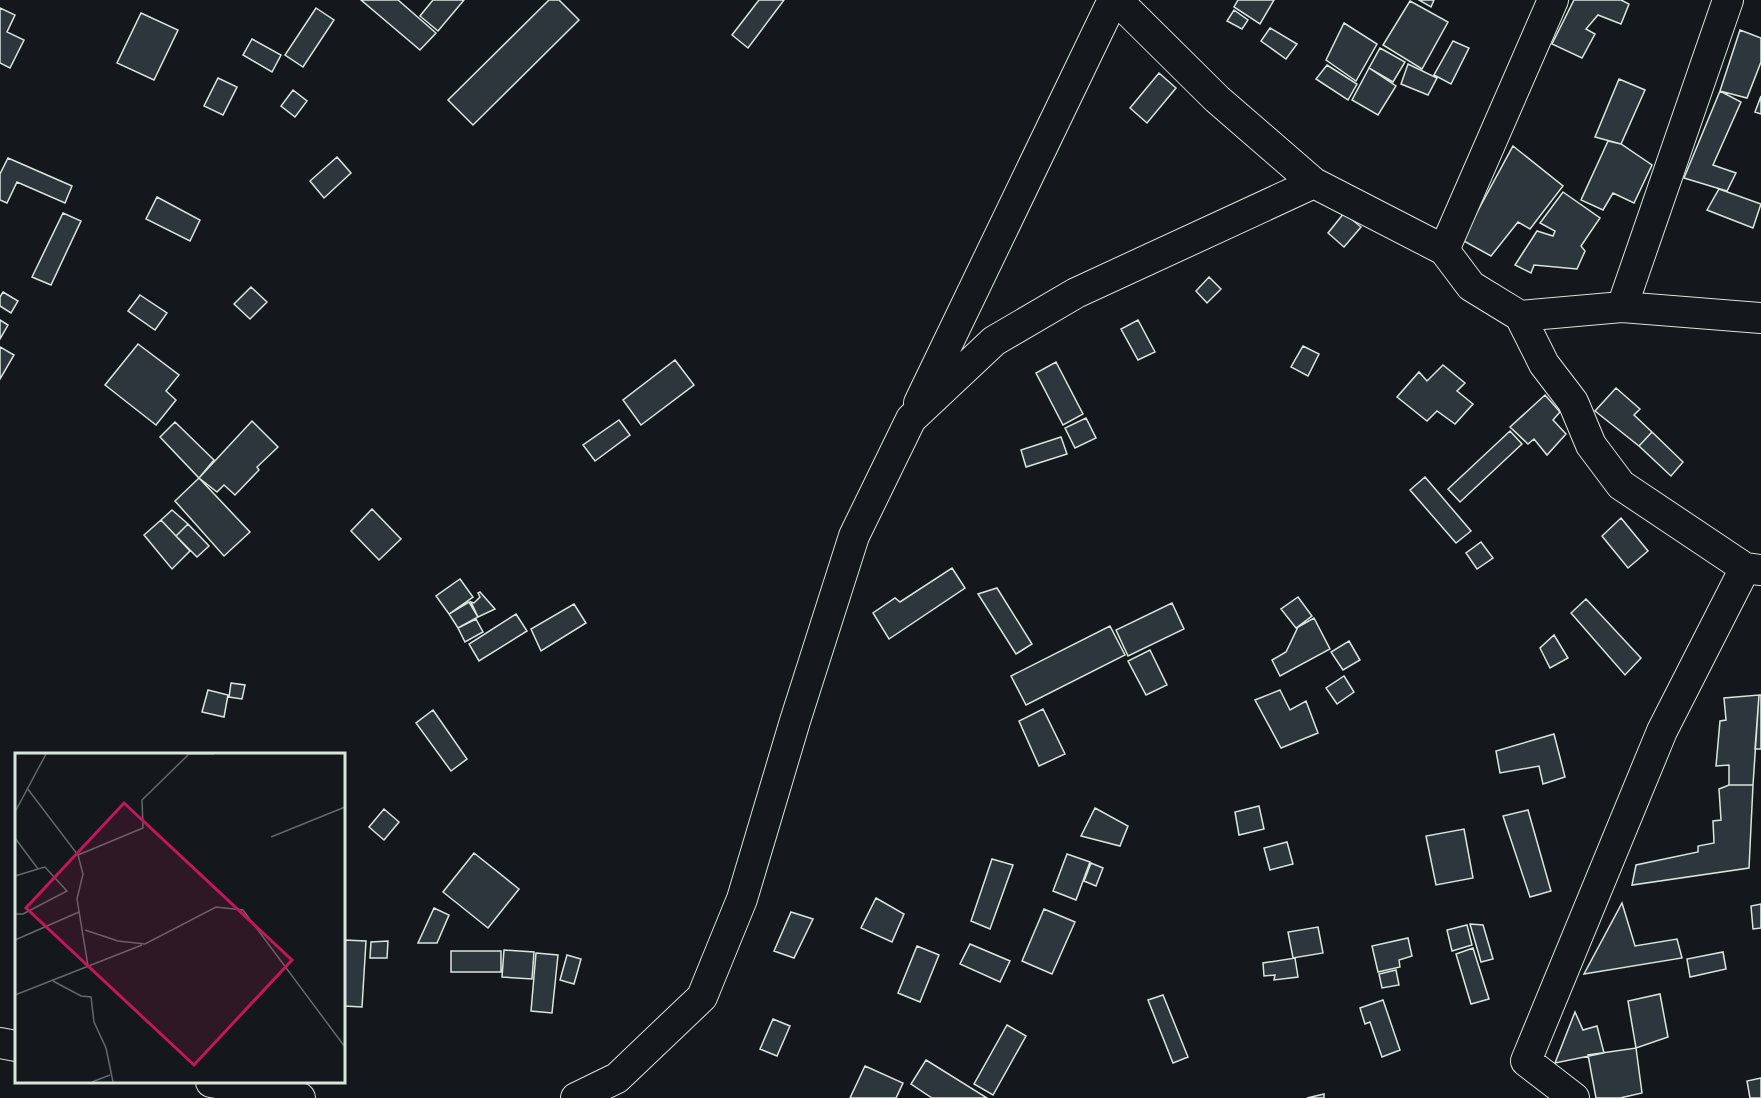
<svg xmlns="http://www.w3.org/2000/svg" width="1761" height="1098" viewBox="0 0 1761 1098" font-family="'Noto Serif',serif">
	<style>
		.building { fill: #2c363c; stroke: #d8e6dc; stroke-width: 1.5 }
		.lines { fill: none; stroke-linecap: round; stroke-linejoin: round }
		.street-casing { stroke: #d8e6dc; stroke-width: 32 }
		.street { stroke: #14181c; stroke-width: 30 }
		.inset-road { fill: none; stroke: #626a69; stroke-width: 1.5 }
		.view { fill: #c2185b; fill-opacity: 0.15; stroke: #c2185b; stroke-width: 3 }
		.inset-edge { fill: none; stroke: #d8e6dc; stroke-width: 3 }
	</style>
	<rect width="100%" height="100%" fill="#14181c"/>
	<path class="building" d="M 361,0 L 398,0 L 436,33 L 420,50 Z
		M 433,0 L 464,0 L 438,31 L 420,16 Z
		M 549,0 L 559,0 L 579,20 L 473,125 L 448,100 Z
		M 759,0 L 784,0 L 748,48 L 732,35 Z
		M 1238,0 L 1274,0 L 1260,24 L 1234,7 Z
		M 1419,0 L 1434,0 L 1431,7 Z
		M 1574,0 L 1621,0 L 1629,4 L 1621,24 L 1598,15 L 1586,29 L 1595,34 L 1582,58 L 1552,44 Z
		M 1410,1 L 1448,22 L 1422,69 L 1383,45 Z
		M 0,8 L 15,15 L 7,32 L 24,40 L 10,68 L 0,63 Z
		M 316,8 L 334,20 L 303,67 L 285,55 Z
		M 1234,10 L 1248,20 L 1242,29 L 1227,21 Z
		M 141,13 L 178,30 L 154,80 L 117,63 Z
		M 1344,23 L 1377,44 L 1356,81 L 1326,60 Z
		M 1270,28 L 1297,44 L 1286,59 L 1261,41 Z
		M 1740,30 L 1761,38 L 1761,62 L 1747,98 L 1720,91 Z
		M 252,39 L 281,55 L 272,72 L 243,55 Z
		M 1453,41 L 1469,48 L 1451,84 L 1434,75 Z
		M 1380,48 L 1405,62 L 1393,82 L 1369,68 Z
		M 1408,64 L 1437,78 L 1428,95 L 1401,84 Z
		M 1327,65 L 1357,84 L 1348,100 L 1316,79 Z
		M 1369,68 L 1396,86 L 1378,115 L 1352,100 Z
		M 1159,73 L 1176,88 L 1147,123 L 1130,108 Z
		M 218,78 L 237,87 L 223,115 L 204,106 Z
		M 1619,79 L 1645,90 L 1621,144 L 1595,137 Z
		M 293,90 L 307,101 L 295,117 L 281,106 Z
		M 1720,91 L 1741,102 L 1713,165 L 1736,173 L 1727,191 L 1684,178 Z
		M 1761,96 L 1761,114 L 1755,112 Z
		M 1608,141 L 1621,144 L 1652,165 L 1634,203 L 1613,193 L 1603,210 L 1581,200 Z
		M 1513,146 L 1563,186 L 1530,229 L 1518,222 L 1491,256 L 1462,240 Z
		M 337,157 L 351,173 L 324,198 L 310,181 Z
		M 8,158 L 72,186 L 65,203 L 17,182 L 7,203 L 0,200 L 0,174 Z
		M 1719,189 L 1761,204 L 1753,228 L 1707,210 Z
		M 1563,192 L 1600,218 L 1581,246 L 1585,251 L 1577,269 L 1534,265 L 1531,273 L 1515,265 L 1537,231 L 1553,236 L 1555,231 L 1540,223 Z
		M 157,197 L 200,220 L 190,241 L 146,219 Z
		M 63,213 L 81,221 L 51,285 L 32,277 Z
		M 1344,213 L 1361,227 L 1344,247 L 1328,233 Z
		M 1209,277 L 1221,289 L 1207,303 L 1196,291 Z
		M 251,287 L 267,302 L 250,319 L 234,304 Z
		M 3,292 L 18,301 L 11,313 L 0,306 L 0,297 Z
		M 140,295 L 167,313 L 155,330 L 128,311 Z
		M 0,320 L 8,325 L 0,339 Z
		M 1138,320 L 1155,352 L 1138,360 L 1121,329 Z
		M 138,344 L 179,375 L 166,391 L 176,400 L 156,425 L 105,385 Z
		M 1303,346 L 1319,354 L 1308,376 L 1291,367 Z
		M 0,347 L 14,355 L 0,379 Z
		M 675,360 L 694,385 L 641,425 L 623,400 Z
		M 1056,362 L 1083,414 L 1063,425 L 1036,373 Z
		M 1443,365 L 1465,383 L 1457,391 L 1473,404 L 1455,424 L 1437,411 L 1427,421 L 1397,397 L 1419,372 L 1427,381 Z
		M 1616,388 L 1640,409 L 1634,415 L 1652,432 L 1639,446 L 1595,411 Z
		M 1545,395 L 1560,412 L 1553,420 L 1566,434 L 1547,455 L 1534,439 L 1528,444 L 1510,427 Z
		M 1086,418 L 1096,438 L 1075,448 L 1065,428 Z
		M 619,420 L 630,435 L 595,461 L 583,445 Z
		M 252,421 L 278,447 L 257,467 L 259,470 L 235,495 L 224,485 L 217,492 L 199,478 Z
		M 175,422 L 214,460 L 199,478 L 160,437 Z
		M 1510,431 L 1522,444 L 1460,502 L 1448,489 Z
		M 1652,432 L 1683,462 L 1671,476 L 1639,446 Z
		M 1061,437 L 1067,454 L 1026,467 L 1021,450 Z
		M 1425,477 L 1471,531 L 1456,543 L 1410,490 Z
		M 199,478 L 250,532 L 224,556 L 175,501 Z
		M 372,509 L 401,539 L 379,560 L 351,531 Z
		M 172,510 L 188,524 L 176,536 L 161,520 Z
		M 1621,518 L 1648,551 L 1628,568 L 1602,536 Z
		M 161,520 L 190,551 L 172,569 L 144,535 Z
		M 188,524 L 209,546 L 197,557 L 176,536 Z
		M 1481,542 L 1493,558 L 1477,569 L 1466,553 Z
		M 952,568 L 965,588 L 889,639 L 873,613 L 895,598 L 900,602 Z
		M 460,579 L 473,597 L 449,614 L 436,596 Z
		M 997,588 L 1032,644 L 1016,654 L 978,594 Z
		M 480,592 L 495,609 L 478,617 L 471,602 L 474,603 L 480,597 L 478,593 Z
		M 1298,597 L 1312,616 L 1296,628 L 1281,609 Z
		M 1586,599 L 1641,658 L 1625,675 L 1571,613 Z
		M 469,602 L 478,617 L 458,628 L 449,614 Z
		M 1172,603 L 1184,629 L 1128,656 L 1116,630 Z
		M 574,604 L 586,623 L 541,651 L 531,629 Z
		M 516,614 L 527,631 L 479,661 L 469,644 Z
		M 1314,618 L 1330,649 L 1280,676 L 1272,660 L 1286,652 L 1298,627 Z
		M 476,619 L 483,632 L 465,642 L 458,628 Z
		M 1110,626 L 1125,655 L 1026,705 L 1011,676 Z
		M 1554,635 L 1568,658 L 1550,668 L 1540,648 Z
		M 1349,641 L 1360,660 L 1343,670 L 1331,652 Z
		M 1150,650 L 1167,685 L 1146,695 L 1128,661 Z
		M 1344,676 L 1354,692 L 1337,704 L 1326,688 Z
		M 231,683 L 245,685 L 242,699 L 229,697 Z
		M 208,690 L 228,695 L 224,717 L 202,712 Z
		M 1280,690 L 1290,710 L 1306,701 L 1318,733 L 1281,748 L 1255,700 Z
		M 1759,695 L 1753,785 L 1729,785 L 1729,765 L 1716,766 L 1720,721 L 1726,720 L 1724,698 Z
		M 1759,695 L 1761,695 L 1761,749 L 1755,749 Z
		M 1043,709 L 1065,754 L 1039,766 L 1019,721 Z
		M 433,710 L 467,759 L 451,771 L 416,723 Z
		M 1554,734 L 1565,777 L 1543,784 L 1539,766 L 1500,773 L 1496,751 Z
		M 1729,785 L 1753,785 L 1749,868 L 1632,885 L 1636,865 L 1698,852 L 1698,846 L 1714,843 L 1713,821 L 1721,820 L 1719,789 Z
		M 1259,806 L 1264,829 L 1239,835 L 1235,812 Z
		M 1095,808 L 1128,826 L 1120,846 L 1081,836 Z
		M 384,809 L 399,822 L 384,840 L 369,827 Z
		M 1528,810 L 1551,891 L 1530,897 L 1503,816 Z
		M 1464,829 L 1473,878 L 1436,885 L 1426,836 Z
		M 1287,842 L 1293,864 L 1270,870 L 1264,848 Z
		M 474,853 L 519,889 L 488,928 L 443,892 Z
		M 1067,854 L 1090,862 L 1076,900 L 1053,891 Z
		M 992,859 L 1013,865 L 990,929 L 971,921 Z
		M 1091,863 L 1103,868 L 1096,886 L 1084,881 Z
		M 876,898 L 904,914 L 892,942 L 861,928 Z
		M 1622,903 L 1635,946 L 1677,939 L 1682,958 L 1584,974 Z
		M 1761,904 L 1761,928 L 1753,929 L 1751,906 Z
		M 434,908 L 449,915 L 437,943 L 418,943 Z
		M 1044,909 L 1075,922 L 1052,974 L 1022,961 Z
		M 791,912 L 813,919 L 794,958 L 774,951 Z
		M 1470,924 L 1483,925 L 1493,959 L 1481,962 Z
		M 1467,925 L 1472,945 L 1452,951 L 1447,930 Z
		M 1318,927 L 1323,953 L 1293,958 L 1288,932 Z
		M 1408,938 L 1412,956 L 1399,960 L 1400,967 L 1378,972 L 1372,946 Z
		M 344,940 L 366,941 L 362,1007 L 344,1006 Z
		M 388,941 L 387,958 L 370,958 L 371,942 Z
		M 970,944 L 1010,961 L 1000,982 L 960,964 Z
		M 917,946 L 939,955 L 920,1002 L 898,993 Z
		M 1473,948 L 1489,999 L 1471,1004 L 1456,954 Z
		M 504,950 L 534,952 L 532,979 L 502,977 Z
		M 451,951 L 501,951 L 501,972 L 451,972 Z
		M 1723,952 L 1726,969 L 1690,977 L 1687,959 Z
		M 536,953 L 558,955 L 552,1013 L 531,1011 Z
		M 567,955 L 581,959 L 574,984 L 560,980 Z
		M 1295,958 L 1298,977 L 1274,980 L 1275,975 L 1264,976 L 1263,963 Z
		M 1396,970 L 1399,985 L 1382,988 L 1379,974 Z
		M 1660,994 L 1668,1037 L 1636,1048 L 1628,1001 Z
		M 1163,995 L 1188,1057 L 1173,1063 L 1148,1000 Z
		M 1383,1000 L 1400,1050 L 1382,1057 L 1370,1022 L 1365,1024 L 1360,1008 Z
		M 1575,1012 L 1583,1030 L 1597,1026 L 1604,1053 L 1555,1063 Z
		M 773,1019 L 790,1026 L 777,1056 L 760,1049 Z
		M 1007,1025 L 1026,1036 L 993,1095 L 974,1084 Z
		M 1636,1048 L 1642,1093 L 1620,1098 L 1596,1098 L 1588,1055 Z
		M 926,1060 L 987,1098 L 932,1098 L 911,1084 Z
		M 865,1066 L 903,1083 L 896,1098 L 850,1098 Z
		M 1761,1078 L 1761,1098 L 1750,1098 L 1747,1081 Z
		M 1324,1094 L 1324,1098 L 1307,1098 Z"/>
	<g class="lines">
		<defs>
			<path id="street" d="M 1117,0 L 1217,99 L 1314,183 L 1444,250 L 1471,286 L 1520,316 L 1544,364 L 1573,402 L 1591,445 L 1621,485 L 1745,568 L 1761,570
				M 1728,0 L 1622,307 L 1761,318
				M 1444,250 L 1553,0
				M 1520,316 L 1622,307
				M 919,403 L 1113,0
				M 0,1043 L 16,1046
				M 211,1082 L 300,1098
				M 576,1098 L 617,1078 L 702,997 L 742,899 L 795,721 L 854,536 L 911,419 L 994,341 L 1076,293 L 1314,183
				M 1574,1098 L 1526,1061 L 1662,731 L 1745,568"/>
		</defs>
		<use href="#street" class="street-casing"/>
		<use href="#street" class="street"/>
	</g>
	<g transform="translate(15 753)">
		<rect width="330" height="330" fill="#14181c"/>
		<path class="inset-road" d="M 172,1 L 199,1M 12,35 L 63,102 L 68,121 L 62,146 L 73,213M 0,59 L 31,1M 256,84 L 330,54M 0,85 L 23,116 L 30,114 L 52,138 L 8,161 L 0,161M 63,102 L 128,75 L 127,47 L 173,2M 0,123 L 23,116M 70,177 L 103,188 L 130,191 L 201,154 L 228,157 L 330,294M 0,187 L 64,159M 38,228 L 66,243 L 76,244 L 79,269 L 91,295 L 98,329M 0,242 L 127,192M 77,329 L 95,322"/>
		<path class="view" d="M 109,50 L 277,207 L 179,312 L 11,155 Z"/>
		<rect width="330" height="330" class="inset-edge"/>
	</g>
</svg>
